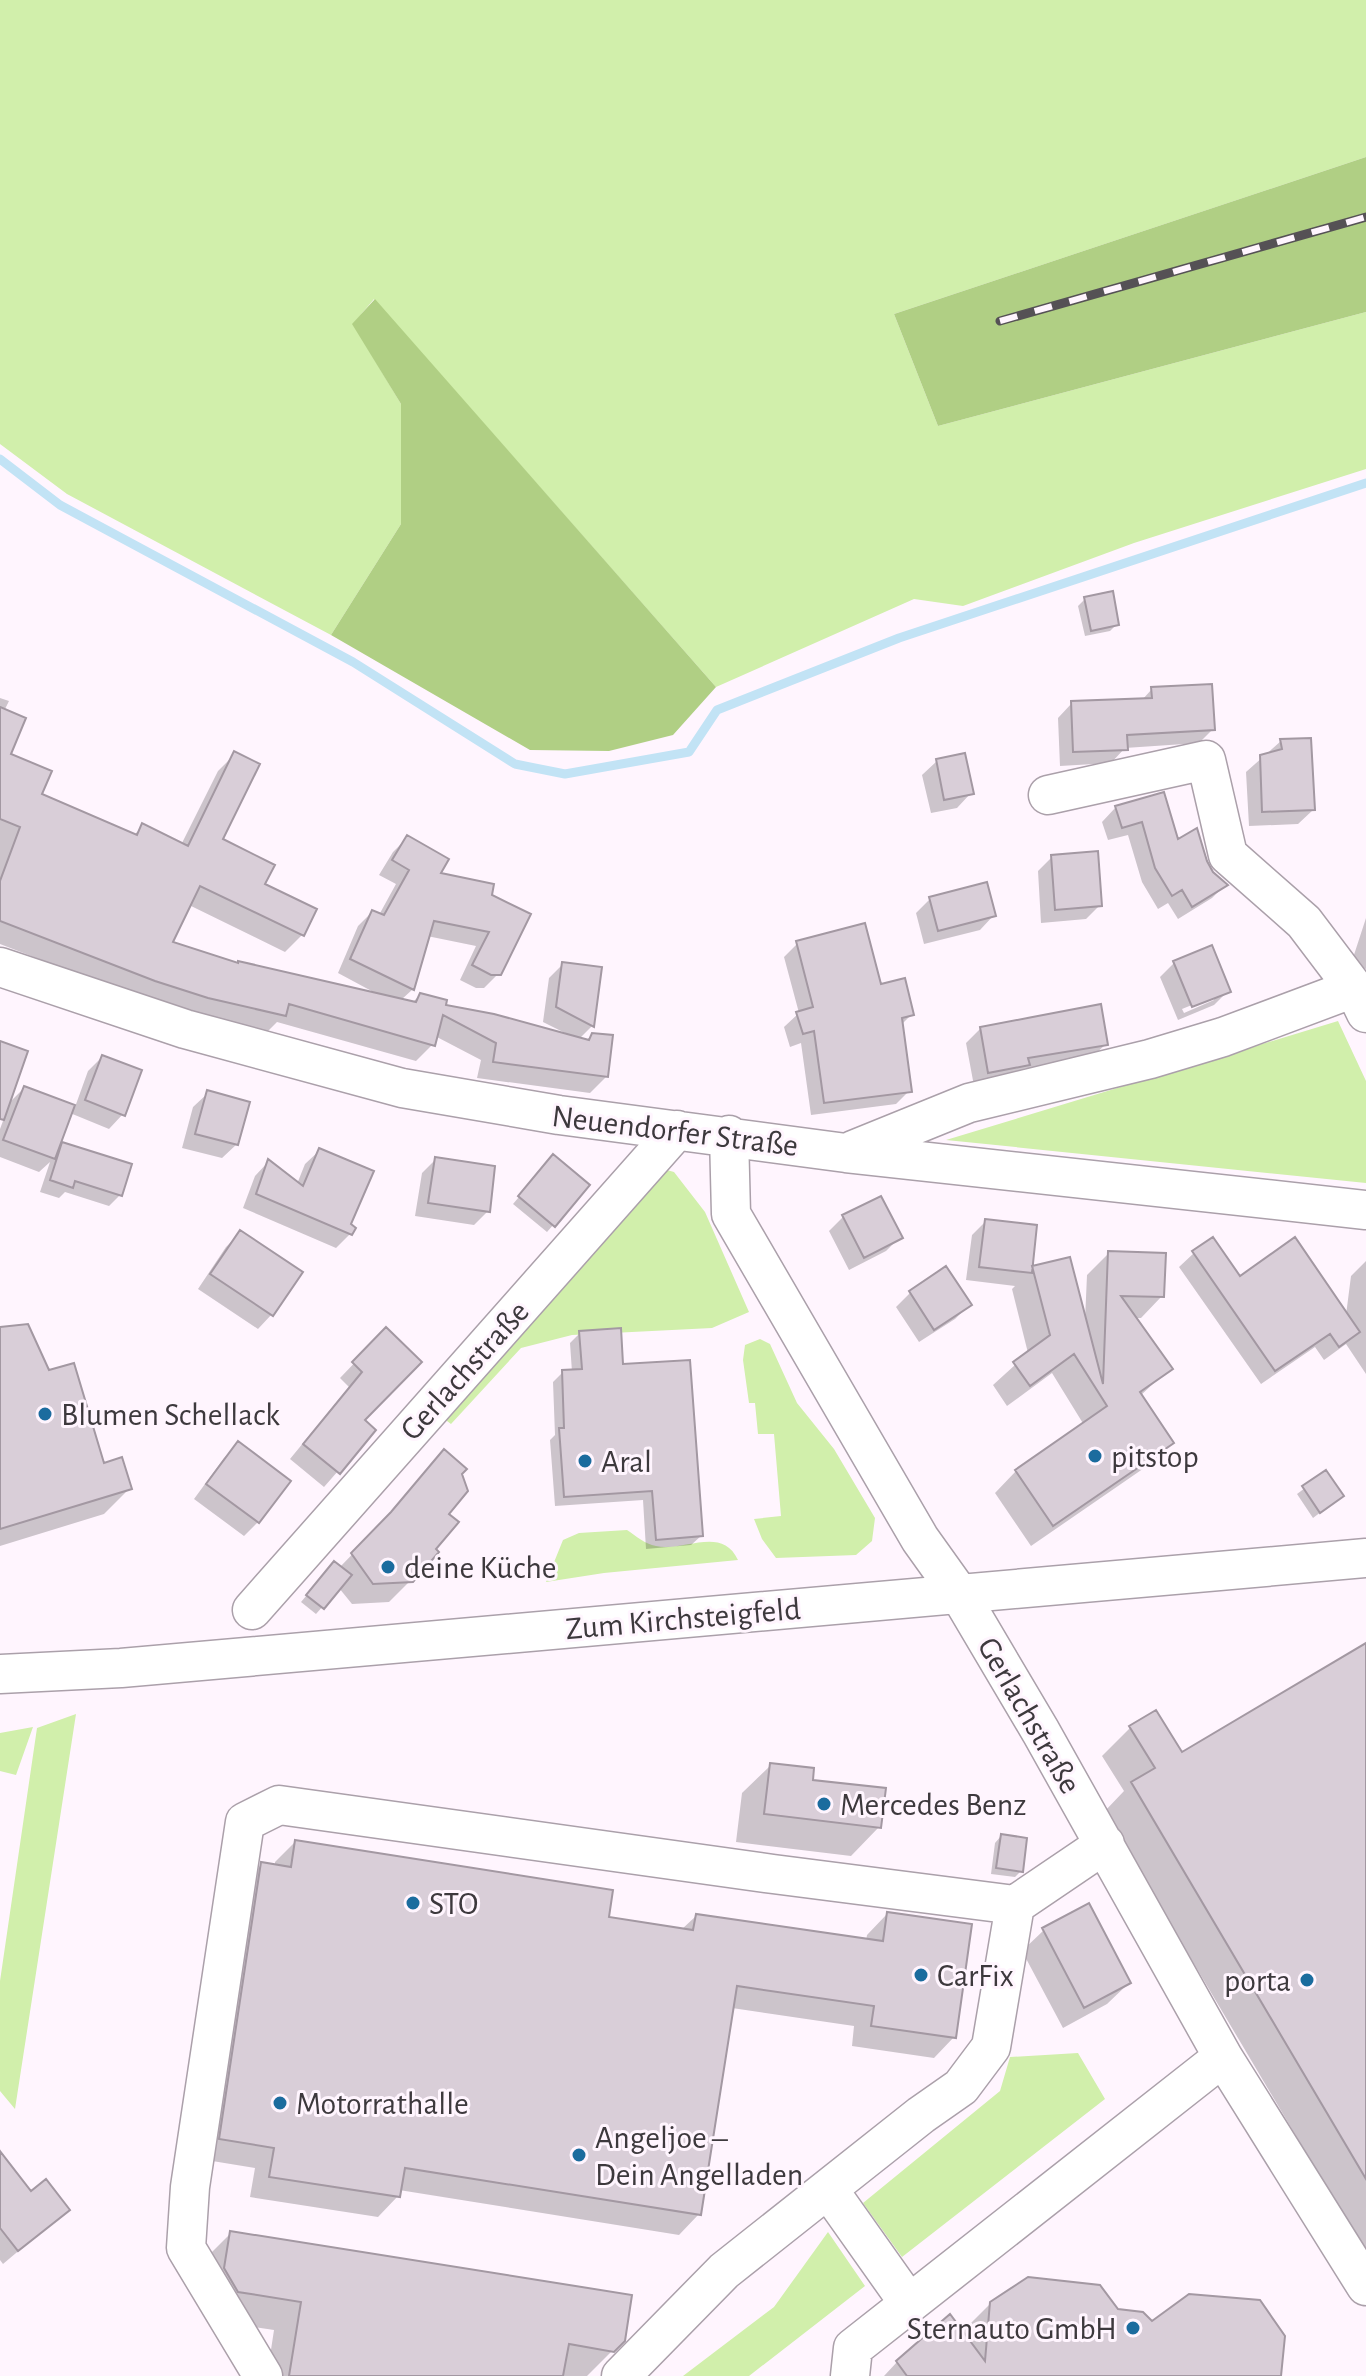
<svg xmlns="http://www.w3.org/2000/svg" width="1366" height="2376" viewBox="0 0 1366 2376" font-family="'Alegreya Sans',sans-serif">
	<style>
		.green { fill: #d1efab }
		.forest { fill: #b0cf84 }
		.shadow { fill: #0003; fill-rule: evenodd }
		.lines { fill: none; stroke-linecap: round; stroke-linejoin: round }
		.stream { stroke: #c2e3f5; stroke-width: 9 }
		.building { fill: #d9ced8; stroke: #a398a2; stroke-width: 2 }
		.minor-casing { stroke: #aba0aa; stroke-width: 41 }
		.minor { stroke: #fff; stroke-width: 38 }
		.rail-casing { stroke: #555155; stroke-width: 9 }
		.rail { stroke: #fff5fe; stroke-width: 6; stroke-dasharray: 18; stroke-linecap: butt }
		.poi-dot { fill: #1b6c9e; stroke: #fff5fe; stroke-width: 3 }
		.labels { text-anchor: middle; stroke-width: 6; stroke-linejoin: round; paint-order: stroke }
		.street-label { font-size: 32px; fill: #3d393d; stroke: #fff5fe }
		.poi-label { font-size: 32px; fill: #3d393d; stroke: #fff5fe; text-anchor: start }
	</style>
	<rect width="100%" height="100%" fill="#fff5fe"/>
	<path class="green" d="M 0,0 L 1366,0 L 1366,157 L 894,314 L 938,426 L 1366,312 L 1366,469 L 1134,543 L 963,606 L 914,599 L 716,687 L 374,299 L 353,324 L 401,404 L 401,524 L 331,635 L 67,494 L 0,444 Z
		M 1338,1021 L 1366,1081 L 1366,1183 L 946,1140 Z
		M 656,1167 L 674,1172 L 705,1212 L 749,1312 L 712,1328 L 572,1335 L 521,1348 L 451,1424 L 439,1415 Z
		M 760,1339 L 770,1344 L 797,1403 L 834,1449 L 875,1518 L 872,1541 L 856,1555 L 776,1558 L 762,1539 L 754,1519 L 781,1516 L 774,1434 L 758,1434 L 755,1403 L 749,1403 L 743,1360 L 745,1345 Z
		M 627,1530 C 636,1536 645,1544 656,1546 C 684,1552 722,1525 738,1560 L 604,1573 L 546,1582 L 563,1540 L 579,1533 Z
		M 76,1714 L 15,2109 L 0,2091 L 0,1981 L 37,1728 Z
		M 33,1727 L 16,1775 L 0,1771 L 0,1733 Z
		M 1078,2053 L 1105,2099 L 902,2257 L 863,2203 L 1000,2091 L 1010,2057 Z
		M 828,2232 L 865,2286 L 749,2376 L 683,2376 L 774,2307 Z"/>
	<path class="forest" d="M 1366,157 L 1366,312 L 938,426 L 894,314 Z
		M 375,299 L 716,687 L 673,735 L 609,751 L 530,750 L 331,635 L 401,524 L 401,404 L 352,324 Z"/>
	<path class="shadow" d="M 1085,599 L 1117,624 L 1110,631 L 1085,636 L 1078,606 Z
		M 1152,689 L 1213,729 L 1199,743 L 1125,748 L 1111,763 L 1060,766 L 1058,718 L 1072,703 L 1142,700 Z
		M 0,698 L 9,701 L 4,711 L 0,763 Z
		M 1281,741 L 1313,810 L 1298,824 L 1249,826 L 1246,772 Z
		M 235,754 L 221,840 L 262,884 L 314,910 L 302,935 L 285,952 L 189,905 L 170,944 L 237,965 L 379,995 L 338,973 L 358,926 L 372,912 L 379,915 L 396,884 L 379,875 L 393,852 L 407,838 L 438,875 L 490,896 L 499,973 L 484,988 L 476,988 L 460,980 L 476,946 L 427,936 L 413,989 L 401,1000 L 412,1003 L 420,995 L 444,1007 L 566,1036 L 567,1034 L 543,1022 L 549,978 L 563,964 L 592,1026 L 579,1039 L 586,1041 L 592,1035 L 607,1076 L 590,1093 L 477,1078 L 481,1060 L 435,1036 L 433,1044 L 416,1061 L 277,1022 L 267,1032 L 138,997 L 0,944 L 0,812 L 40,795 L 133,836 L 143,826 L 181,845 L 218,771 Z
		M 937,761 L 971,793 L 957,808 L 931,813 L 922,775 Z
		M 1162,794 L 1177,842 L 1205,862 L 1212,873 L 1225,885 L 1212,898 L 1178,919 L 1168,903 L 1158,909 L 1142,882 L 1128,835 L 1108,840 L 1102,822 L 1116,807 Z
		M 1052,857 L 1100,905 L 1086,919 L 1041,923 L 1038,871 Z
		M 930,899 L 994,915 L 980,930 L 924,944 L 916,913 Z
		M 1366,918 L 1366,969 L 1351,964 Z
		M 798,943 L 880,987 L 912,1014 L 901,1025 L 909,1091 L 896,1104 L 811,1115 L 801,1043 L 790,1047 L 784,1027 L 799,1013 L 784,957 Z
		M 1174,963 L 1228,991 L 1214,1005 L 1178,1020 L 1160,977 ZM 1214,996 L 1214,1000 L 1184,1013 L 1182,1009 Z
		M 980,1029 L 1106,1044 L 1091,1058 L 1023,1069 L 1014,1079 L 974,1086 L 966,1043 Z
		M 102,1057 L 123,1114 L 109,1129 L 70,1113 L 56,1151 L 63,1144 L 120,1195 L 109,1206 L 65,1192 L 59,1198 L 40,1192 L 50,1162 L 39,1172 L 0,1157 L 0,1129 L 10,1102 L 24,1088 L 75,1107 L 88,1071 Z
		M 208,1093 L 237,1144 L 222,1158 L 182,1148 L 193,1107 Z
		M 320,1150 L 351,1233 L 336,1248 L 243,1208 L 255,1176 L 268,1162 L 297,1184 L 305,1164 Z
		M 436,1159 L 488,1211 L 474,1225 L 415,1216 L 422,1173 Z
		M 547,1164 L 587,1186 L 547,1232 L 513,1204 Z
		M 843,1217 L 900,1237 L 886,1251 L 849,1270 L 829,1231 Z
		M 986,1221 L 1030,1269 L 1068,1259 L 1085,1320 L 1087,1275 L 1109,1253 L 1162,1296 L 1141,1318 L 1134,1318 L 1170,1368 L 1140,1396 L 1172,1442 L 1150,1464 L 1031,1546 L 995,1493 L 1016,1471 L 1084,1425 L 1052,1373 L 1007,1406 L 993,1385 L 1028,1353 L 1012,1289 L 1015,1286 L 966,1280 L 972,1235 Z
		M 240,1233 L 272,1314 L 258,1329 L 198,1289 L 226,1247 Z
		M 1194,1253 L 1240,1278 L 1346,1315 L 1351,1276 L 1366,1261 L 1366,1374 L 1346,1344 L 1324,1360 L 1315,1347 L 1261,1384 L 1179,1267 Z
		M 946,1269 L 969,1305 L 955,1319 L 919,1342 L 896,1307 L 910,1293 Z
		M 0,1329 L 48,1372 L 103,1465 L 130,1488 L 104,1514 L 0,1546 Z
		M 386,1330 L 362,1420 L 374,1430 L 324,1487 L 290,1459 L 349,1387 L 340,1378 Z
		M 580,1333 L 621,1366 L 701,1536 L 691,1545 L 646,1549 L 643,1500 L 555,1506 L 550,1440 L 555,1435 L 553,1382 L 563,1372 L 572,1372 L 570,1343 Z
		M 238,1444 L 258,1522 L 244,1536 L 194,1499 L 224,1458 Z
		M 444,1452 L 460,1474 L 446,1514 L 411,1580 L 389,1602 L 352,1604 L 339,1588 L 316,1614 L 301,1602 L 328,1570 L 339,1568 L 370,1536 Z
		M 1325,1473 L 1342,1496 L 1313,1518 L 1297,1494 Z
		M 1366,1645 L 1366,2254 L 1104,1812 L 1124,1791 L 1102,1756 L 1130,1728 L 1181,1754 Z
		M 771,1765 L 811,1781 L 879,1827 L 851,1856 L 736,1842 L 742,1793 Z
		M 1001,1836 L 1021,1871 L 1015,1877 L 991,1874 L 995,1843 Z
		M 295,1842 L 606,1919 L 681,1930 L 696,1916 L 866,1941 L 867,1935 L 887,1914 L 954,2037 L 934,2058 L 852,2046 L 854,2026 L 732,2008 L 699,2214 L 679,2235 L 399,2190 L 398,2196 L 378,2217 L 250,2197 L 255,2168 L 200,2159 L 242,1885 L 262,1864 L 275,1866 L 275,1862 Z
		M 1044,1930 L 1129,1983 L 1107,2004 L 1063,2028 L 1022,1951 Z
		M 0,2155 L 30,2194 L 67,2210 L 3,2264 L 0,2260 Z
		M 231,2233 L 623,2340 L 587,2376 L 267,2376 L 274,2330 L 210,2320 L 203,2261 Z
		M 991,2303 L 1117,2311 L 1279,2376 L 884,2376 L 897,2362 L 961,2333 Z"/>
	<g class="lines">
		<path class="stream" d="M 0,459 L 60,505 L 353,662 L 515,764 L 565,774 L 689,752 L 717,710 L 899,638 L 1366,483"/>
	</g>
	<path class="building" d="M 1113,591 L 1119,625 L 1091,631 L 1084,597 Z
		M 1212,684 L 1215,730 L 1127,735 L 1128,750 L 1073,752 L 1071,701 L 1152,698 L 1151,687 Z
		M 0,707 L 26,718 L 11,754 L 52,771 L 42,794 L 137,835 L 142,823 L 188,846 L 234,751 L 260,764 L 223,839 L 275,865 L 265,884 L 317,909 L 304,936 L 200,886 L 173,942 L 238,963 L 238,961 L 416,1002 L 420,993 L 447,1000 L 446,1005 L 494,1014 L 589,1040 L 592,1033 L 613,1035 L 608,1077 L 493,1062 L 496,1043 L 443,1015 L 435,1046 L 289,1004 L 286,1016 L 208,998 L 155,981 L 0,921 L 0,881 L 20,827 L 0,819 Z
		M 1311,738 L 1315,810 L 1262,812 L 1260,755 L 1282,749 L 1280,739 Z
		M 965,753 L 974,794 L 944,800 L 936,759 Z
		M 1164,792 L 1178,839 L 1197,828 L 1207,861 L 1213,872 L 1228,885 L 1192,907 L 1182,890 L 1172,896 L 1155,868 L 1142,822 L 1122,828 L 1115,806 Z
		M 407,835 L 449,859 L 441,873 L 494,884 L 492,895 L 531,914 L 501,975 L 491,975 L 472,965 L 489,932 L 434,921 L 414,990 L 350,959 L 372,910 L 384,915 L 409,870 L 392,860 Z
		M 1098,851 L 1102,906 L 1055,910 L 1051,855 Z
		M 987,882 L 996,916 L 938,931 L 929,897 Z
		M 865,923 L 881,984 L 905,978 L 914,1015 L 902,1018 L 912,1092 L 824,1103 L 814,1031 L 803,1034 L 796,1012 L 813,1007 L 796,941 Z
		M 1212,945 L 1231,992 L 1192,1007 L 1173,961 Z
		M 562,962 L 602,967 L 594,1027 L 556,1007 Z
		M 1101,1004 L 1108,1045 L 1028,1058 L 1030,1065 L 988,1073 L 980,1027 Z
		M 0,1041 L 28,1051 L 4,1120 L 0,1119 Z
		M 102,1055 L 142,1070 L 125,1116 L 85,1100 Z
		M 24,1086 L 75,1105 L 55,1159 L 3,1140 Z
		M 207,1090 L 250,1102 L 238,1145 L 195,1134 Z
		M 62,1142 L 132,1164 L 122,1196 L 75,1181 L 73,1188 L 50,1180 Z
		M 319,1148 L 374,1171 L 351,1224 L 356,1228 L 352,1235 L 256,1194 L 268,1159 L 303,1186 Z
		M 553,1154 L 590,1185 L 555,1227 L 518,1196 Z
		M 435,1157 L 495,1166 L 490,1212 L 428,1203 Z
		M 881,1196 L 903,1238 L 864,1258 L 842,1215 Z
		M 985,1219 L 1037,1225 L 1032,1273 L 979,1267 Z
		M 240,1230 L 303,1272 L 273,1316 L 210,1274 Z
		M 1213,1237 L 1240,1276 L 1295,1237 L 1360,1332 L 1339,1347 L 1330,1334 L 1275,1371 L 1192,1251 Z
		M 1108,1251 L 1166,1253 L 1164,1297 L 1121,1296 L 1173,1369 L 1140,1392 L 1174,1443 L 1053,1526 L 1015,1470 L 1107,1406 L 1074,1354 L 1030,1386 L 1013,1362 L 1050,1335 L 1032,1266 L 1070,1257 L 1103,1384 Z
		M 946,1266 L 972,1305 L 934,1330 L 909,1291 Z
		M 28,1324 L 49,1370 L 74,1363 L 104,1463 L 122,1457 L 132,1489 L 0,1529 L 0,1327 Z
		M 386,1327 L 422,1362 L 365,1420 L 376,1430 L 340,1474 L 303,1444 L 362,1372 L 352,1362 Z
		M 621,1328 L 623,1364 L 690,1360 L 703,1536 L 656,1540 L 652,1491 L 564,1497 L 559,1428 L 564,1428 L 562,1370 L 582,1369 L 579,1331 Z
		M 238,1441 L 291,1481 L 259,1523 L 206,1484 Z
		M 444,1449 L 467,1469 L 462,1474 L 468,1491 L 449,1514 L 459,1522 L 436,1549 L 439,1552 L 413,1582 L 373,1584 L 351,1553 L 391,1512 Z
		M 1326,1470 L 1344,1496 L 1320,1513 L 1302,1486 Z
		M 334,1561 L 352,1575 L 324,1609 L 306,1595 Z
		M 1366,1643 L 1366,2179 L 1131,1782 L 1155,1768 L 1129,1726 L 1156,1710 L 1182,1752 Z
		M 770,1763 L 814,1768 L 813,1780 L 886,1788 L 881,1828 L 764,1814 Z
		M 1001,1834 L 1027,1838 L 1023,1872 L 996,1868 Z
		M 295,1840 L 613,1890 L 609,1917 L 693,1930 L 696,1914 L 883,1941 L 887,1912 L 972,1924 L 956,2038 L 871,2026 L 874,2006 L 737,1986 L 701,2215 L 405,2168 L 400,2197 L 269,2177 L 274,2148 L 219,2139 L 261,1862 L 291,1867 Z
		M 1089,1903 L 1131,1983 L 1084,2008 L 1042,1928 Z
		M 0,2151 L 31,2191 L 46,2179 L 70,2210 L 18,2251 L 0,2228 Z
		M 230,2231 L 632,2295 L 625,2341 L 614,2352 L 569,2344 L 563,2376 L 289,2376 L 301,2302 L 238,2292 L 224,2268 Z
		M 1028,2277 L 1100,2285 L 1118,2309 L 1143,2312 L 1152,2321 L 1189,2294 L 1260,2300 L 1285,2336 L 1281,2376 L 907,2376 L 896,2361 L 950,2314 L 985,2361 L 990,2302 Z"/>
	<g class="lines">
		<defs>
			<path id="minor" d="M 1048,795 L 1206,760 L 1228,855 L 1304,922 L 1354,988
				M 0,967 L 185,1029 L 402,1088 L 559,1115 L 846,1153 L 1366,1210
				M 729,1135 L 731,1214 L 920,1539 L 960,1595 L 1041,1732 L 1223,2057 L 1366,2286
				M 853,1150 L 969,1103 L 1150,1059 L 1223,1037 L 1354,988 L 1366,1013
				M 252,1610 L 677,1130
				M 0,1674 L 121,1668 L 1366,1558
				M 828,2189 L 908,2302
				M 263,2376 L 186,2248 L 190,2187 L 245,1822 L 279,1805 L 773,1874 L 1015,1905 L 1105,1844
				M 621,2376 L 724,2271 L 921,2115 L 961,2087 L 991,2047 L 1015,1905
				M 850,2376 L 853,2348 L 1223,2057"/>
		</defs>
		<use href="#minor" class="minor-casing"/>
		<use href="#minor" class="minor"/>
		<defs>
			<path id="rail" d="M 1000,321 L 1366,217"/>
		</defs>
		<use href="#rail" class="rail-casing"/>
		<use href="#rail" class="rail"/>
	</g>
	<g class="poi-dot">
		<circle cx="45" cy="1414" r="8"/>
		<circle cx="1095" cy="1456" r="8"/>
		<circle cx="585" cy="1461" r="8"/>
		<circle cx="388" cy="1567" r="8"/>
		<circle cx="824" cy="1804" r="8"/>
		<circle cx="413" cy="1903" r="8"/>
		<circle cx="921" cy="1975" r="8"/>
		<circle cx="1307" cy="1980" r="8"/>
		<circle cx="280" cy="2103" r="8"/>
		<circle cx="579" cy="2155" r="8"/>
		<circle cx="1133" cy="2328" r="8"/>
	</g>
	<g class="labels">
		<g class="street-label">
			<text transform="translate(675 1130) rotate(7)" y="11">Neuendorfer Straße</text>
			<text transform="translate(464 1370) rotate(-48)" y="11">Gerlachstraße</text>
			<text transform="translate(683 1618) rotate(-5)" y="11">Zum Kirchsteigfeld</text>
			<text transform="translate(1030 1715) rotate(60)" y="11">Gerlachstraße</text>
		</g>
		<g class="poi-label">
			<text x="61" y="1425">Blumen Schellack</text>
			<text x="1111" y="1467">pitstop</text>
			<text x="601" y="1472">Aral</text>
			<text x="404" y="1578">deine Küche</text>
			<text x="840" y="1815">Mercedes Benz</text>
			<text x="429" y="1914">STO</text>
			<text x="937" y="1986">CarFix</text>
			<text x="1291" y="1991" text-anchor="end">porta</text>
			<text x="296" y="2114">Motorrathalle</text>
			<text x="595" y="2148">Angeljoe –<tspan x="595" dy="37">Dein Angelladen</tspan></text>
			<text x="1117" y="2339" text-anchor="end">Sternauto GmbH</text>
		</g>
	</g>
</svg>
